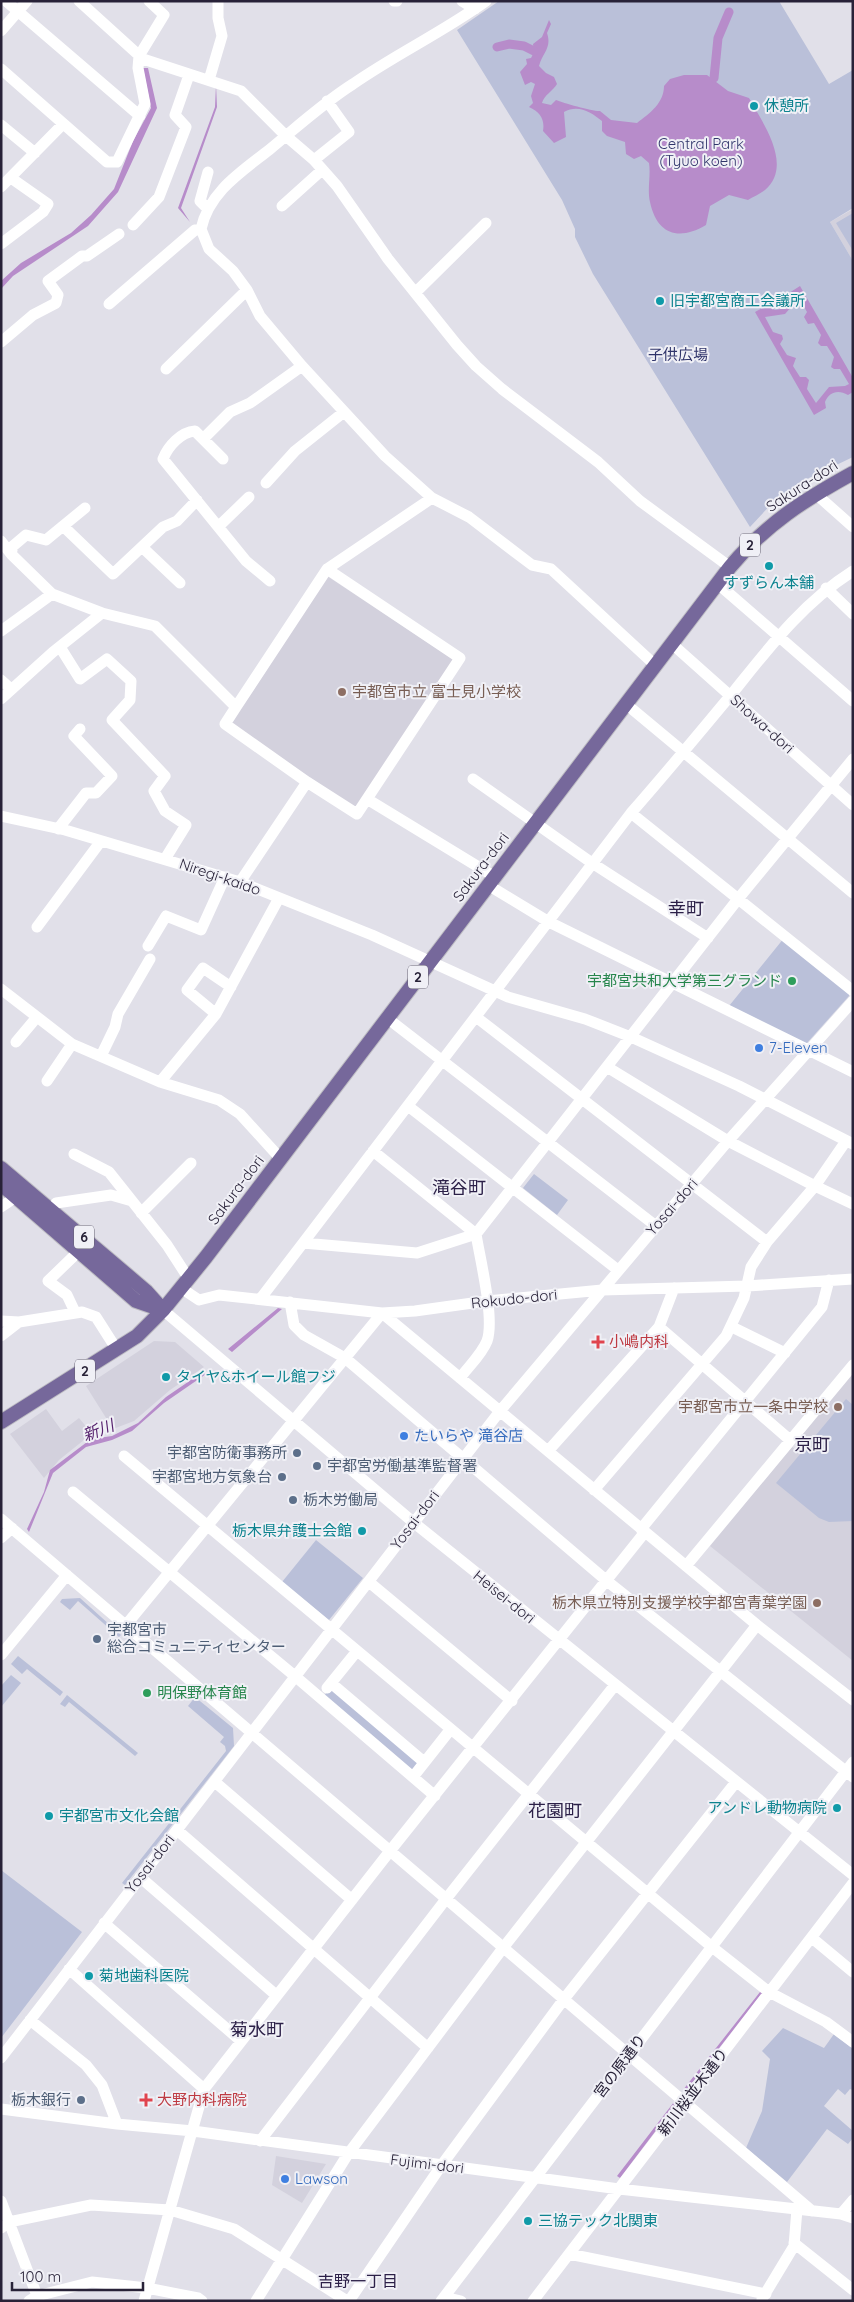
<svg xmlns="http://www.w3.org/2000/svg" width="854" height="2302" viewBox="0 0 854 2302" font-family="Quicksand,'Noto Sans JP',sans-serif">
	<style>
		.built { fill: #d3d1dd }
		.green { fill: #bac0d9 }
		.water { fill: #b78cca; fill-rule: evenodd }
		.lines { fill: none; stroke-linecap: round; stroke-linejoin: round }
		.canal { stroke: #b78cca; stroke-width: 9 }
		.major-casing { stroke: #bebdc3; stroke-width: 16 }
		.minor { stroke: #fff; stroke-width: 11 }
		.major { stroke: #76689b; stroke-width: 14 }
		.culture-dot { fill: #0f9aa8; stroke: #f0f0f6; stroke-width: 2 }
		.education-dot { fill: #8d6e63; stroke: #f0f0f6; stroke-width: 2 }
		.leisure-dot { fill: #2e9e5b; stroke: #f0f0f6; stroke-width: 2 }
		.shop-dot { fill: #3f7fe0; stroke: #f0f0f6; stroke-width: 2 }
		.health-dot { fill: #e0444e; stroke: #f0f0f6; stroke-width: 2 }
		.service-dot { fill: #5c6f8a; stroke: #f0f0f6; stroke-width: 2 }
		.labels { text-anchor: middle; stroke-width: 4; stroke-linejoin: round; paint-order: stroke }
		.shield { fill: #f0f0f6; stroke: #646071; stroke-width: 1 }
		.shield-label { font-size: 14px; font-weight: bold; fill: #282238 }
		.culture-label { font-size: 15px; fill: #0d838f; stroke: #f0f0f6; text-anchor: start }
		.park-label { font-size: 15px; fill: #30356b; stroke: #f0f0f6 }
		.street-label { font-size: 15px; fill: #282238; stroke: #f0f0f6 }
		.education-label { font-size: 15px; fill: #785e54; stroke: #f0f0f6; text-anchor: end }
		.leisure-label { font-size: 15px; fill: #27864d; stroke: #f0f0f6; text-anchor: end }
		.shop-label { font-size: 15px; fill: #366cbe; stroke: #f0f0f6; text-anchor: start }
		.health-label { font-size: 15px; fill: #be3a42; stroke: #f0f0f6; text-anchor: start }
		.service-label { font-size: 15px; fill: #4e5e75; stroke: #f0f0f6; text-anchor: end }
		.water-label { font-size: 16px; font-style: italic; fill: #57226e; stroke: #f0f0f6 }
		.neighbourhood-label { font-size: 16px; fill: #2c2048; stroke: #f0f0f6 }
		.quarter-label { font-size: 18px; fill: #2c2048; stroke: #f0f0f6 }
	</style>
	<rect width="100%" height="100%" fill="#e1e0e9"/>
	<path class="built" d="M 853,209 L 853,261 L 830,222 Z
		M 327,576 L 454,660 L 357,809 L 231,725 Z
		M 154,1341 L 175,1342 L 204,1367 L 170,1390 L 134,1421 L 113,1429 L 86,1386 Z
		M 853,1372 L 853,1489 L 794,1443 Z
		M 46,1409 L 62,1431 L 79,1418 L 94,1436 L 84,1440 L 59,1460 L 44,1478 L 10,1434 Z
		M 792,1447 L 853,1495 L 853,1661 L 710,1546 Z
		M 276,2156 L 326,2164 L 302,2203 L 272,2185 Z"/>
	<path class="green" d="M 499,1 L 779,1 L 829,84 L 853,70 L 853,208 L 830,222 L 853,261 L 853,457 L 809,478 L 775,500 L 750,527 L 593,274 L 575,237 L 575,229 L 562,200 L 457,30 Z
		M 853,213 L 853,251 L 836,223 Z
		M 784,938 L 849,993 L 849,996 L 807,1043 L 804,1044 L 729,1006 Z
		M 534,1174 L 568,1200 L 557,1215 L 523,1188 Z
		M 846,1399 L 853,1405 L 853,1521 L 829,1522 L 819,1518 L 776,1483 Z
		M 316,1540 L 363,1578 L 329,1620 L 282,1582 Z
		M 80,1598 L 121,1635 L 119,1637 L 78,1601 L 70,1610 L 60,1602 L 62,1599 Z
		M 18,1656 L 63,1692 L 60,1696 L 27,1669 L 22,1674 L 11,1664 Z
		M 11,1675 L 21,1683 L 1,1707 L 1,1686 Z
		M 331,1687 L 420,1762 L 413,1772 L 324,1696 Z
		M 67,1695 L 138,1753 L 135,1756 L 69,1702 L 65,1707 L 60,1704 Z
		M 195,1697 L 233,1728 L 234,1746 L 125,1885 L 122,1883 L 226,1751 L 225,1746 L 220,1742 L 224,1737 L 188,1706 Z
		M 1,1870 L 82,1932 L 1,2038 Z
		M 783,2028 L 824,2048 L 834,2034 L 853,2049 L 853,2090 L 850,2089 L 845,2095 L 838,2089 L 824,2106 L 853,2131 L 853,2138 L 848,2144 L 827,2129 L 787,2182 L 746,2148 L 762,2111 L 770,2059 L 762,2051 Z"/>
	<path class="water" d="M 549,20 L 551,24 L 547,33 C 552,48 543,52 539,66 L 546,73 L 554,77 L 557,84 C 553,91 544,95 542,103 L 551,105 L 556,100 C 563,103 595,112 600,111 L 611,120 L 637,123 C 650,113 664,103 664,86 L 670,79 L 684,75 L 707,75 L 728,91 L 749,98 C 762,122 794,165 765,190 C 760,194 753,197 748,200 L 729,195 L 710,206 L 706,225 C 679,241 657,235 650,202 C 647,189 651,176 649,163 L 641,156 L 634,159 L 626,154 L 625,142 L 607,136 L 602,131 L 602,121 C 591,112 578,104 564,112 L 566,137 L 554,143 L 543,131 C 545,119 540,112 529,107 L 533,103 L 531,96 L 535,84 L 531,82 L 525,85 L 520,72 L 527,64 L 526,59 L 531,58 L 534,52 L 533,44 L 542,37 Z
		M 143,68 L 148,68 L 157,108 L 118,192 L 88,226 L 13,276 L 1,289 L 1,281 L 21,263 L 71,233 L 91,215 L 114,189 L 133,141 L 151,108 Z
		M 216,85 L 217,107 L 181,208 L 190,222 L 178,208 L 215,107 Z
		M 800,286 L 853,378 L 853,392 L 848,395 C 838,389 829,392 825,402 L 826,408 L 814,415 L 755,312 L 766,306 L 775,310 L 781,309 L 789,299 L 789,293 ZM 799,298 L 807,312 L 804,317 L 808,324 L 814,323 L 821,335 L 818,343 L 821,346 L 827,346 L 834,357 L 831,367 L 834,369 L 840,369 L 849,384 L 845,386 L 829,387 L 816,403 L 807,389 L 809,380 L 806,377 L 800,377 L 793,366 L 796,358 L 787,355 L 780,344 L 783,339 L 782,335 L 773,332 L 765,317 L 785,314 Z
		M 278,1308 L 282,1309 L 232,1352 L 228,1349 Z
		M 204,1371 L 206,1374 L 164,1403 L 132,1431 L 112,1440 L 86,1447 L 53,1473 L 29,1532 L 27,1529 L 44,1492 L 50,1470 L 91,1439 L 112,1436 L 138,1423 L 166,1397 Z
		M 760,1992 L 762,1993 L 685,2092 L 683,2090 Z
		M 674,2102 L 676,2104 L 620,2178 L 617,2176 Z"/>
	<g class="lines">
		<path class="canal" d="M 497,47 L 509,44 L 524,46 L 534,51
			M 714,78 L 718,38 L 729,12"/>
		<defs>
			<path id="major" d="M 1,1168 L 146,1291 L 163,1310
				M 1,1184 L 136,1301 L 162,1310
				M 1,1422 L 137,1336 L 163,1310 L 206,1257 L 730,567 C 766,524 804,500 853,473"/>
		</defs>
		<use href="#major" class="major-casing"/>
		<path class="minor" d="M 6,1 L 140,116
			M 79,1 L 143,59 L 241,91 L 286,136 L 314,160 L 337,186 L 388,259 L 457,345 L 476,366 L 502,389 L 598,462 L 640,501 L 730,567
			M 394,1 L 397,1
			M 462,1 L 475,9
			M 486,1 C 443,32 396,54 353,84 C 323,103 297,127 269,150 C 241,172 209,192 201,229 L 209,249 L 233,271 L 247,290 L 260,316 L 302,366 L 385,456 L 432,498 L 469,517 L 532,565 L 551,569 L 655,665
			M 1,31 L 27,1
			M 1,69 L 107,162 L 117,162 L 145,104 L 138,68 L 139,56 L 164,15 L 149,1
			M 209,80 L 222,36 L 218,18 L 218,1
			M 1,125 L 35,153
			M 314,160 L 349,132 L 327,101
			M 208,172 L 200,201 L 208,209
			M 1,187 L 63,124
			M 282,206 L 322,170
			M 133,225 L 159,197 L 186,127 L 175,115 L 189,75
			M 1,244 L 43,212 L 48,204 L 11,178
			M 416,292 L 486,223
			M 109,304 L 195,230 L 201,229
			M 1,342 L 33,315 L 56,303 L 58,295 L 48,281 L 82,256 L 87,256 L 119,234
			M 166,369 L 247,290
			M 203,439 L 223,459
			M 266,483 L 295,451 L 344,412
			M 816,494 L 853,527
			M 63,526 L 85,508
			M 219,526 L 249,497
			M 1,541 L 11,554 L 52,594 L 102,613 L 155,626 L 236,707 L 225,724 L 307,782 L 240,882
			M 142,547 L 180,583
			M 11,554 L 13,546 L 26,535 L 46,540 L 63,526 L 113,574 L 163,527 L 177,521 L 197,500
			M 327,569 L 432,498
			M 270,581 L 246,561 L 163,459 C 168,446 181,432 195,431 L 203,439 L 230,412 L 250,403 L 302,366
			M 717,583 L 853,701
			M 826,588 L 853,614
			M 1,631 L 52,594
			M 671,643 L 853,805
			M 60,647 L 80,679 L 107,659 L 131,681 L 130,700 L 112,720 L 165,776 L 154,791 L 165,811 L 186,825 L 165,859
			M 1,680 L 11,689
			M 1,699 L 53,652 L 102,613
			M 626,704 L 853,893
			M 236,707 L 327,569 L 460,658 L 357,814 L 307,782
			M 473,779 L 592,863 L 708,938
			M 367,799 L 495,877
			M 631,813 L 853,991
			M 1,816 L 65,830 L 240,882 L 372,935 L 508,997 L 585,1019 L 631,1037 L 739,1086 L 853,1144
			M 58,829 L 86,793 L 96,793 L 112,776 L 74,736 L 80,729
			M 488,885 L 549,922 L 853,1072
			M 37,927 L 101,841
			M 148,946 L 166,916 L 201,930 L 225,877
			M 1,989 L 72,1044 L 160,1082 L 219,1100 L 240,1114 L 280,1158
			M 216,1014 L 187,990 L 203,968 L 231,987
			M 476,1017 L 767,1242
			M 387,1018 L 656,1226
			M 16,1042 L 37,1017
			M 101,1056 L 115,1027 L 118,1014 L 150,959
			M 47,1081 L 72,1044
			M 160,1082 L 216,1014 L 279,898
			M 408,1106 L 618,1270
			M 846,1141 L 815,1186 L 853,1204
			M 373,1151 L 476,1234 C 480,1259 495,1319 487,1341 C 482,1354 469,1366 460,1378
			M 74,1154 L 109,1172 L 167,1245 L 189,1279
			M 56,1203 L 111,1195 L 132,1201
			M 1,1207 L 16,1197
			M 141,1213 L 191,1163
			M 303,1243 L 631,813 C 667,772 701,731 735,690 C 771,645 804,602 853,571
			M 181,1288 L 199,1300 L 219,1295 L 382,1313 L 415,1311 L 487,1301 L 602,1290 L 747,1286 L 853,1279
			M 261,1298 L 303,1243 L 417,1253 L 476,1234 L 738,899 L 853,759
			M 290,1302 L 294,1325 L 304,1335 L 345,1358 L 607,1581 L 853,1777
			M 163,1310 L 413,1522 L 853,1875
			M 75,1312 L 67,1295 L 48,1281 L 79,1251
			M 1,1321 L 19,1322
			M 659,1327 L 790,1440
			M 732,1327 L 785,1353
			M 1,1336 L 19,1322 L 82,1312 L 96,1317 L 117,1350
			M 548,1451 L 659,1327 L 674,1288
			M 124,1456 L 712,1947 L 769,1992 L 826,2022 L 853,2042
			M 594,1490 L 726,1336 L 744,1298 L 751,1267 L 767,1242 L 815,1186 L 728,1141 L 607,1067
			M 73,1492 L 296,1677 L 435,1796
			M 1,1519 L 812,2211
			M 641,1529 L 822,1307 L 829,1280
			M 1,1538 L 12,1528
			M 686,1566 L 853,1365
			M 369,1582 L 512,1701
			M 126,1625 L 382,1313 L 757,1625 L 853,1700
			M 1,1655 L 67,1575
			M 331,1683 L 424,1762
			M 327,1688 L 357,1651
			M 413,1777 L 450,1730
			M 215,1782 L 352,1900
			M 177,1830 L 428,2048
			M 140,1877 L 276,1995
			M 104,1923 L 241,2041
			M 812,1938 L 853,1972
			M 69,1969 L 204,2089
			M 30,2020 L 86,2065 L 102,2085 L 117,2124
			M 1,2058 L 500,1411 L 728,1141 L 853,1001
			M 1,2109 L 117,2124 L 193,2131 L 619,2189 L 841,2214 L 853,2218
			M 260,2141 L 446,1899 L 615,1685
			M 1,2201 L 39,2301
			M 841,2214 L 853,2200
			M 1,2228 L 9,2222 L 91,2205 L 170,2210 L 234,2229 L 347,2301
			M 794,2243 L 853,2290
			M 569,2254 L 766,2294
			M 444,2297 L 461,2301
			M 762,2299 L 794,2246 L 797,2209
			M 29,2301 L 37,2296 L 92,2282 L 147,2288 L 198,2298 L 202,2301
			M 144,2301 L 204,2089 L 390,1851 L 645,1532
			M 256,2301 L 348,2154 L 503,1948 L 757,1625
			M 349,2301 L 441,2166 L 564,1999 L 736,1782
			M 441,2301 L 853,1762
			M 533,2301 L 853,1883"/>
		<use href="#major" class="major"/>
	</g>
	<g class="culture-dot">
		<circle cx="754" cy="106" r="5"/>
		<circle cx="660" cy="301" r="5"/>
		<circle cx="769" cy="566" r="5"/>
		<circle cx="166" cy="1377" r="5"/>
		<circle cx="362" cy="1531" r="5"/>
		<circle cx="837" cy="1808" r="5"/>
		<circle cx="49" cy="1816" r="5"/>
		<circle cx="89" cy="1976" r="5"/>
		<circle cx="528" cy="2221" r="5"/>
	</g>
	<g class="education-dot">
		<circle cx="342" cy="692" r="5"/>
		<circle cx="838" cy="1407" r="5"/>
		<circle cx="817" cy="1603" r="5"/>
	</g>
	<g class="leisure-dot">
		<circle cx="792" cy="981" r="5"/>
		<circle cx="147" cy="1693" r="5"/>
	</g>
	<g class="shop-dot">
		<circle cx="759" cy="1048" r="5"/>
		<circle cx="404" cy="1436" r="5"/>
		<circle cx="285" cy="2179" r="5"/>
	</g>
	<g class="health-dot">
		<path d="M595.5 1334.5h5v5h5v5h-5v5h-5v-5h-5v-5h5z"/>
		<path d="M143.5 2092.5h5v5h5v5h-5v5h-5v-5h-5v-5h5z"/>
	</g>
	<g class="service-dot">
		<circle cx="297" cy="1453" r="5"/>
		<circle cx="317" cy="1466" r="5"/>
		<circle cx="282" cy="1477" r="5"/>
		<circle cx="293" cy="1500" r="5"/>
		<circle cx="97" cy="1639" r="5"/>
		<circle cx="81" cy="2100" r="5"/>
	</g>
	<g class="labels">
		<g class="shield">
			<rect x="740" y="533.5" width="20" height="23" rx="4"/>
			<rect x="408" y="965.5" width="20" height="23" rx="4"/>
			<rect x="74" y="1225.5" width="20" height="23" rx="4"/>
			<rect x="75" y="1359.5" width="20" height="23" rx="4"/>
		</g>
		<g class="shield-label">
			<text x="750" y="550">2</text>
			<text x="418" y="982">2</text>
			<text x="84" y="1242">6</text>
			<text x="85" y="1376">2</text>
		</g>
		<g class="culture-label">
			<text x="764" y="111">休憩所</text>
			<text x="670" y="306">旧宇都宮商工会議所</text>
			<text x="769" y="588" text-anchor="middle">すずらん本舗</text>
			<text x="176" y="1382">タイヤ&amp;ホイール館フジ</text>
			<text x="352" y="1536" text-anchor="end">栃木県弁護士会館</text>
			<text x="827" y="1813" text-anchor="end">アンドレ動物病院</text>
			<text x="59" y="1821">宇都宮市文化会館</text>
			<text x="99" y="1981">菊地歯科医院</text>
			<text x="538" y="2226">三協テック北関東</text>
		</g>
		<g class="park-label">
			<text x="701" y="149">Central Park<tspan x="701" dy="17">(Tyuo koen)</tspan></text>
			<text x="678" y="360">子供広場</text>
		</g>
		<g class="street-label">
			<text transform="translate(802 486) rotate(-33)" y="5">Sakura-dori</text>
			<text transform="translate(762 724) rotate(42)" y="5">Showa-dori</text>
			<text transform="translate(481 867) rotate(-53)" y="5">Sakura-dori</text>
			<text transform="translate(220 877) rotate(19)" y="5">Niregi-kaido</text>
			<text transform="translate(236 1190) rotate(-53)" y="5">Sakura-dori</text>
			<text transform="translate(672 1207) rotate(-49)" y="5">Yosai-dori</text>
			<text transform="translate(514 1299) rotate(-6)" y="5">Rokudo-dori</text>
			<text transform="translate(415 1520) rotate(-53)" y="5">Yosai-dori</text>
			<text transform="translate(504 1597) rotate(39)" y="5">Heisei-dori</text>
			<text transform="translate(150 1864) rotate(-52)" y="5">Yosai-dori</text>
			<text transform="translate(620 2066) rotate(-53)" y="5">宮の原通り</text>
			<text transform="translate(693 2092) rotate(-53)" y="5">新川桜並木通り</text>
			<text transform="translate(427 2164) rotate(7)" y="5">Fujimi-dori</text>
		</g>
		<g class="education-label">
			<text x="352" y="697" text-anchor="start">宇都宮市立 富士見小学校</text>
			<text x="828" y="1412">宇都宮市立一条中学校</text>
			<text x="807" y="1608">栃木県立特別支援学校宇都宮青葉学園</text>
		</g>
		<g class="leisure-label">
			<text x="782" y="986">宇都宮共和大学第三グランド</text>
			<text x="157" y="1698" text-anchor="start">明保野体育館</text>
		</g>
		<g class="shop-label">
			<text x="769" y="1053">7-Eleven</text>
			<text x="414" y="1441">たいらや 滝谷店</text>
			<text x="295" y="2184">Lawson</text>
		</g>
		<g class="health-label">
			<text x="609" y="1347">小嶋内科</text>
			<text x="157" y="2105">大野内科病院</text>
		</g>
		<g class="service-label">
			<text x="287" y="1458">宇都宮防衛事務所</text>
			<text x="327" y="1471" text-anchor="start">宇都宮労働基準監督署</text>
			<text x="272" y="1482">宇都宮地方気象台</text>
			<text x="303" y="1505" text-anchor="start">栃木労働局</text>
			<text x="107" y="1635" text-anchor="start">宇都宮市<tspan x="107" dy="17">総合コミュニティセンター</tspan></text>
			<text x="71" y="2105">栃木銀行</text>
		</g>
		<g class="water-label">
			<text transform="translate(98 1430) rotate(-21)" y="6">新川</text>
		</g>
		<g class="neighbourhood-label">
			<text x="358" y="2287">吉野一丁目</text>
		</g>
		<g class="quarter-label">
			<text x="686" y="915">幸町</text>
			<text x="459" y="1194">滝谷町</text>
			<text x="812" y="1451">京町</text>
			<text x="555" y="1817">花園町</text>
			<text x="257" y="2036">菊水町</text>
		</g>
	</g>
	<rect width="854" height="2302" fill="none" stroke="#282238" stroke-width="5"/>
	<path d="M12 2282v8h131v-8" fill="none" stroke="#282238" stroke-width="2.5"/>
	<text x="20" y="2282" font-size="15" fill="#282238" stroke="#f0f0f6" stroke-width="4" paint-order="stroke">100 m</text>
</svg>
